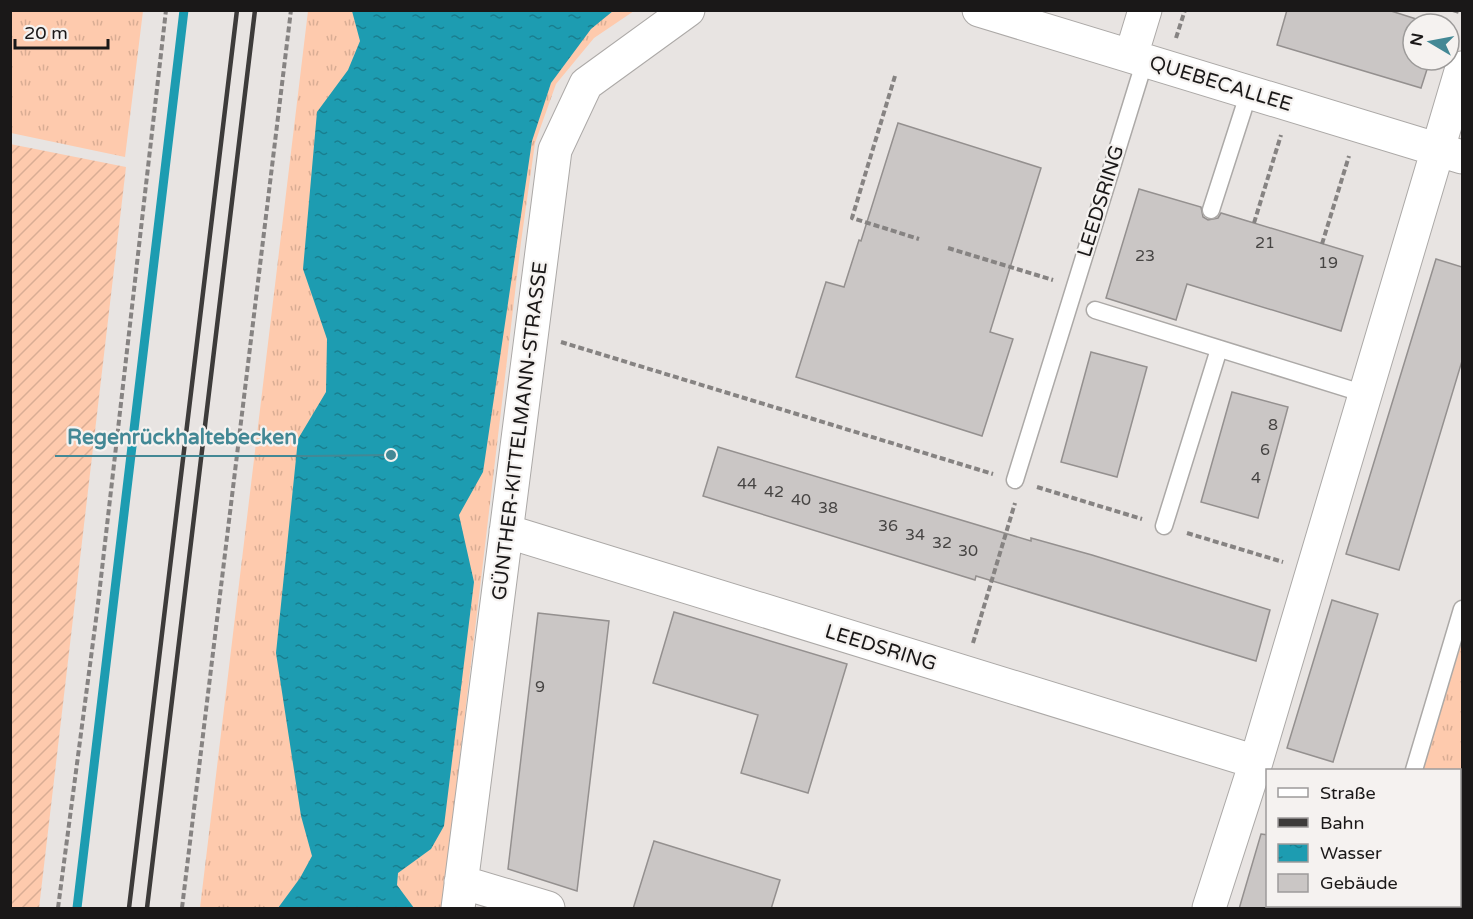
<svg xmlns="http://www.w3.org/2000/svg" width="1473" height="919" viewBox="0 0 1473 919" font-family="'Varela Round',sans-serif">
	<style>
		.grass { fill: url(#grass-tufts) }
		.garden { fill: url(#garden-furrows) }
		.water { fill: url(#water-ripples) }
		.lines { fill: none; stroke-linecap: round; stroke-linejoin: round }
		.stream { stroke: #1d9cb1; stroke-width: 9 }
		.building { fill: #cac6c5; stroke: #94908f; stroke-width: 1.5 }
		.service-casing { stroke: #aca9a7; stroke-width: 19 }
		.minor-casing { stroke: #aca9a7; stroke-width: 35 }
		.path { stroke: #868382; stroke-width: 4; stroke-dasharray: 6 3; stroke-linecap: butt }
		.service { stroke: #fff; stroke-width: 16 }
		.minor { stroke: #fff; stroke-width: 33 }
		.rail { stroke: #3d3b3a; stroke-width: 4.5 }
		.labels { text-anchor: middle; stroke-width: 4.5; stroke-linejoin: round; paint-order: stroke }
		.number-label { font-size: 16px; fill: #464443 }
		.street-label { font-size: 20px; fill: #1a1818; stroke: #f5f2f0 }
		.leader { fill: none; stroke: #438895; stroke-width: 2 }
		.callout-dot { fill: #438895; stroke: #f5f2f0; stroke-width: 2 }
		.callout-label { font-size: 21px; text-anchor: middle; font-weight: bold; fill: #438895; stroke: #f5f2f0; stroke-width: 4.5; stroke-linejoin: round; paint-order: stroke }
	</style>
	<defs>
		<pattern id="grass-tufts" width="24" height="20" patternUnits="userSpaceOnUse" patternTransform="scale(1.5)"><rect width="24" height="20" fill="#fecaad"/><path d="M3 7l-1-3M5 7V3M7 7l1-3M15 17l-1-3M17 17v-4M19 17l1-3" fill="none" stroke="#d9ad94"/></pattern>
		<pattern id="garden-furrows" width="10" height="10" patternUnits="userSpaceOnUse" patternTransform="scale(1.5)"><rect width="10" height="10" fill="#fecaad"/><path d="M-1 1l2-2M0 10L10 0M9 11l2-2" fill="none" stroke="#d9ad94"/></pattern>
		<pattern id="water-ripples" width="26" height="14" patternUnits="userSpaceOnUse" patternTransform="scale(1.5)"><rect width="26" height="14" fill="#1d9cb1"/><path d="M2 4q2-2 4 0t4 0M15 11q2-2 4 0t4 0" fill="none" stroke="#197e8f"/></pattern>
	</defs>
	<rect width="100%" height="100%" fill="#e8e4e2"/>
	<path class="grass" d="M 11,10 L 143,11 L 125,157 L 11,133 Z
		M 308,11 L 634,11 L 594,38 L 556,84 L 535,143 L 521,242 L 442,908 L 200,908 Z
		M 1462,641 L 1462,908 L 1381,908 L 1382,906 L 1460,906 L 1460,770 L 1423,770 Z"/>
	<path class="garden" d="M 10,144 L 126,167 L 39,908 L 10,908 Z"/>
	<path class="water" d="M 352,11 L 613,11 L 591,29 L 551,83 L 532,141 L 483,472 L 459,515 L 474,582 L 444,826 L 431,849 L 398,873 L 397,885 L 414,908 L 278,908 L 300,878 L 312,856 L 301,816 L 276,653 L 298,439 L 326,392 L 327,339 L 303,269 L 317,112 L 348,70 L 360,41 Z"/>
	<g class="lines">
		<path class="stream" d="M 77,908 L 184,10"/>
	</g>
	<path class="building" d="M 1287,10 L 1388,10 L 1432,24 L 1413,24 L 1413,60 L 1430,60 L 1421,88 L 1277,45 Z
		M 898,123 L 1041,168 L 990,332 L 1013,339 L 982,436 L 796,377 L 826,282 L 844,287 L 859,240 L 861,241 Z
		M 1139,189 L 1201,207 L 1203,217 L 1208,220 L 1218,218 L 1221,213 L 1363,256 L 1341,331 L 1187,284 L 1176,320 L 1106,298 Z
		M 1436,259 L 1462,267 L 1462,361 L 1399,570 L 1346,554 Z
		M 1091,352 L 1147,367 L 1117,477 L 1061,462 Z
		M 1232,392 L 1288,407 L 1258,518 L 1201,502 Z
		M 718,447 L 1031,541 L 1031,538 L 1092,555 L 1270,610 L 1256,661 L 976,576 L 975,580 L 703,496 Z
		M 1332,600 L 1378,614 L 1333,762 L 1287,748 Z
		M 674,612 L 847,664 L 808,793 L 741,773 L 758,715 L 653,683 Z
		M 538,613 L 609,621 L 577,891 L 508,869 Z
		M 1261,834 L 1268,835 L 1268,909 L 1239,909 Z
		M 654,841 L 780,880 L 771,909 L 633,909 Z"/>
	<g class="lines">
		<defs>
			<path id="service" d="M 1211,210 L 1249,92
				M 1095,310 L 1365,394
				M 1015,480 L 1145,60
				M 1164,526 L 1219,349
				M 1414,770 L 1462,609
				M 1373,908 L 1374,906"/>
			<path id="minor" d="M 979,10 L 1462,157
				M 1131,56 L 1145,10
				M 506,531 L 1256,762
				M 461,882 L 548,908
				M 458,908 L 555,150 L 586,84 L 688,10
				M 1209,908 L 1256,762 L 1462,68"/>
		</defs>
		<use href="#service" class="service-casing"/>
		<use href="#minor" class="minor-casing"/>
		<path class="path" d="M 1453,10 L 1462,13
			M 1176,38 L 1185,10
			M 895,76 L 852,218 L 919,239
			M 1254,223 L 1281,135
			M 1322,244 L 1349,156
			M 948,248 L 1053,280
			M 561,342 L 993,474
			M 1037,487 L 1142,519
			M 1187,533 L 1283,562
			M 973,643 L 1015,503
			M 58,908 L 98,604 L 166,10
			M 182,908 L 291,10"/>
		<use href="#service" class="service"/>
		<use href="#minor" class="minor"/>
		<path class="rail" d="M 129,908 L 237,10
			M 147,908 L 255,10"/>
	</g>
	<g class="labels">
		<g class="number-label">
			<text x="1265" y="248">21</text>
			<text x="1145" y="261">23</text>
			<text x="1328" y="268">19</text>
			<text x="1273" y="430">8</text>
			<text x="1265" y="455">6</text>
			<text x="1256" y="483">4</text>
			<text x="747" y="489">44</text>
			<text x="774" y="497">42</text>
			<text x="801" y="505">40</text>
			<text x="828" y="513">38</text>
			<text x="888" y="531">36</text>
			<text x="915" y="540">34</text>
			<text x="942" y="548">32</text>
			<text x="968" y="556">30</text>
			<text x="540" y="692">9</text>
		</g>
		<g class="street-label">
			<text transform="translate(1221 83) rotate(17)" y="7">QUEBECALLEE</text>
			<text transform="translate(1100 201) rotate(-73)" y="7">LEEDSRING</text>
			<text transform="translate(519 431) rotate(-83)" y="7">GÜNTHER-KITTELMANN-STRASSE</text>
			<text transform="translate(881 647) rotate(17)" y="7">LEEDSRING</text>
		</g>
	</g>
	<path class="leader" d="M391 455L309 456H55"/>
	<circle class="callout-dot" cx="391" cy="455" r="6"/>
	<g class="callout-label">
		<text x="182" y="444">Regenrückhaltebecken</text>
	</g>
	<rect width="1473" height="919" fill="none" stroke="#1a1818" stroke-width="24"/>
	<rect x="1266" y="769" width="195" height="138" fill="#f5f2f0" stroke="#9d9b9a" stroke-width="1.5"/>
	<rect x="1278" y="788" width="30" height="9" fill="#ffffff" stroke="#9d9b9a" stroke-width="1.5"/>
	<text x="1320" y="799" font-size="18" fill="#1a1818">Straße</text>
	<rect x="1278" y="818" width="30" height="9" fill="#3d3b3a" stroke="#9d9b9a" stroke-width="1.5"/>
	<text x="1320" y="829" font-size="18" fill="#1a1818">Bahn</text>
	<rect x="1278" y="844" width="30" height="18" fill="url(#water-ripples)" stroke="#9d9b9a" stroke-width="1.5"/>
	<text x="1320" y="859" font-size="18" fill="#1a1818">Wasser</text>
	<rect x="1278" y="874" width="30" height="18" fill="#cac6c5" stroke="#9d9b9a" stroke-width="1.5"/>
	<text x="1320" y="889" font-size="18" fill="#1a1818">Gebäude</text>
	<g transform="translate(1431 42) rotate(280)"><circle r="28" fill="#f5f2f0" stroke="#9d9b9a" stroke-width="1.5"/>
	<path d="M0-4.5L10 22L0 15L-10 22Z" fill="#438895"/>
	<text y="-9" font-size="16" font-weight="bold" text-anchor="middle" fill="#1a1818">N</text>
	</g>
	<path d="M15 39v9h93v-9" fill="none" stroke="#1a1818" stroke-width="3"/>
	<text x="24" y="39" font-size="18" fill="#1a1818" stroke="#f5f2f0" stroke-width="4.5" paint-order="stroke">20 m</text>
</svg>
